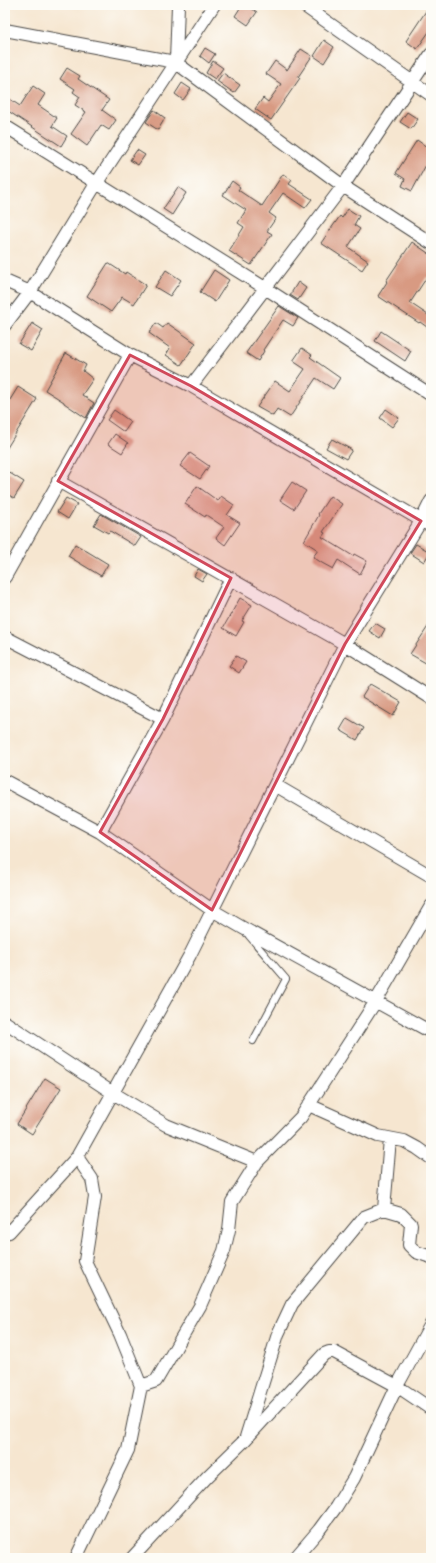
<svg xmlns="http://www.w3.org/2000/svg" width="436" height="1563" viewBox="0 0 436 1563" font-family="'Playpen Sans',sans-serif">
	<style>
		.building { fill: #d89a82 }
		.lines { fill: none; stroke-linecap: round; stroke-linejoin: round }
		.service-casing { stroke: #494744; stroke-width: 8 }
		.minor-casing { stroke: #494744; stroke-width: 14 }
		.service { stroke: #fff; stroke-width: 6 }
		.minor { stroke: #fff; stroke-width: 12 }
		.marked { fill: #d1495b; fill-opacity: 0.2; stroke: #d1495b; stroke-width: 3; stroke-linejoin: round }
	</style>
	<rect width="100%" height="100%" fill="#fdfcf7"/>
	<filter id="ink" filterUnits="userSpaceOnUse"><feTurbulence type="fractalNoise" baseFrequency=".025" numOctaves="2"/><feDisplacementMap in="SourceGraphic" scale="8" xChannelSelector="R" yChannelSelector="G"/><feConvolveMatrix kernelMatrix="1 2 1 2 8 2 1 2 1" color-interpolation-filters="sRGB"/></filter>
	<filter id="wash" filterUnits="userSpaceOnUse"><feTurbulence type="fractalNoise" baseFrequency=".012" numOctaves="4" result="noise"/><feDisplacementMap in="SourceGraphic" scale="16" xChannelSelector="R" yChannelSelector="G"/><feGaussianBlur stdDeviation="0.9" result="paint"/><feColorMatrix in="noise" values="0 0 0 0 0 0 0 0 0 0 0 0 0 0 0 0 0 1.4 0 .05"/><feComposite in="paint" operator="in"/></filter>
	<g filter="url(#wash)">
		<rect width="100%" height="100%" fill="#f6e6d0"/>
		<g id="blocks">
			<path class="building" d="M 242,5 L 246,5 L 257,12 L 248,25 L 235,16 Z
				M 430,5 L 431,29 L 417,49 L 406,41 Z
				M 324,40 L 334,47 L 324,63 L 314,56 Z
				M 205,48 L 215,54 L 209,63 L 200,56 Z
				M 301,49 L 312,56 L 298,77 L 300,78 L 271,120 L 255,109 L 263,98 L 268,102 L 281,84 L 266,74 L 275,61 L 287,70 Z
				M 213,61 L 223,68 L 215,79 L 206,73 Z
				M 67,68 L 80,76 L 78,79 L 109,100 L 102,110 L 116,120 L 109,130 L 101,125 L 87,146 L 71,134 L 86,112 L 75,105 L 80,97 L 73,92 L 75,89 L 60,79 Z
				M 223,73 L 240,85 L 234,93 L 217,81 Z
				M 182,83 L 191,89 L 183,100 L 175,94 Z
				M 33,86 L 45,94 L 38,105 L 57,118 L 52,126 L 67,136 L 61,146 L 5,109 L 5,96 L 20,106 Z
				M 154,110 L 165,118 L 158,130 L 146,122 Z
				M 407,112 L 418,119 L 411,129 L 400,122 Z
				M 417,140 L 431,150 L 431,166 L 427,163 L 412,191 L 402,186 L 405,179 L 396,173 Z
				M 137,150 L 145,155 L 138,165 L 130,160 Z
				M 283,174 L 292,180 L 289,184 L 312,199 L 305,208 L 283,193 L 269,213 L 276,218 L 267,231 L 272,234 L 251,265 L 229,251 L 244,227 L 238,223 L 246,210 L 223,195 L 232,181 L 240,187 L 238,190 L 262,206 Z
				M 178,187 L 186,193 L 172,215 L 163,209 Z
				M 348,209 L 359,216 L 354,225 L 360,229 L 348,247 L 368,261 L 362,270 L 321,243 L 340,216 L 342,218 Z
				M 412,242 L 431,255 L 431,280 L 427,277 L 410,303 L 431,317 L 431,330 L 420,322 L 419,323 L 378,296 L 387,282 L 386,281 Z
				M 108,263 L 125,274 L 126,272 L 146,285 L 134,304 L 122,297 L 111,312 L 87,296 Z
				M 166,270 L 181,280 L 170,296 L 155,287 Z
				M 214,270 L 229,280 L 215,302 L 200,292 Z
				M 298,282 L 306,288 L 298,300 L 290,295 Z
				M 279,306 L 298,318 L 293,326 L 283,320 L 263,350 L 264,351 L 258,361 L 246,353 Z
				M 32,323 L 43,330 L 31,351 L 19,344 Z
				M 156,323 L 163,328 L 167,323 L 196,343 L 181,365 L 166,355 L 170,348 L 149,333 Z
				M 381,331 L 411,351 L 405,361 L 375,341 Z
				M 302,348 L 312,355 L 310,357 L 340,378 L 333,389 L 316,378 L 290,417 L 277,409 L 273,416 L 257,407 L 275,381 L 290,391 L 305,369 L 293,361 Z
				M 66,353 L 86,365 L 83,371 L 93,379 L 82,395 L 94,403 L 86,418 L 64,403 L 64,402 L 45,390 Z
				M 18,387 L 37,399 L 5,451 L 5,408 Z
				M 386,409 L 399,418 L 392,427 L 380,418 Z
				M 114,410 L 131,422 L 124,432 L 107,420 Z
				M 115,434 L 128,443 L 122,453 L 108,444 Z
				M 332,439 L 352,450 L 346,459 L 326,448 Z
				M 190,453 L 209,466 L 200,479 L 180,466 Z
				M 5,470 L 24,482 L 14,498 L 5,493 Z
				M 292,482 L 306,491 L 294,509 L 280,500 Z
				M 197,486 L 218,501 L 221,496 L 234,505 L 227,515 L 240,523 L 225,545 L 216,538 L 224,527 L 206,515 L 205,517 L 185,504 Z
				M 330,496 L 342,504 L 323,532 L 325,533 L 322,537 L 353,556 L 354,554 L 367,561 L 360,574 L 338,560 L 333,569 L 322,563 L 313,557 L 318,550 L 304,541 L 319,515 L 318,514 Z
				M 66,498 L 77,504 L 68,519 L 57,512 Z
				M 101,514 L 141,537 L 135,546 L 110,531 L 108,533 L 94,525 Z
				M 75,544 L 108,564 L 101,576 L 68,556 Z
				M 416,544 L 430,552 L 424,562 L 410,553 Z
				M 198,569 L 207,574 L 202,581 L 194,576 Z
				M 240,598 L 252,605 L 242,621 L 244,622 L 236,636 L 223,628 Z
				M 431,622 L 431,666 L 410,654 Z
				M 375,623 L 385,629 L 380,638 L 369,631 Z
				M 236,656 L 246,662 L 239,673 L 229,666 Z
				M 370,684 L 401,702 L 393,716 L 362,697 Z
				M 347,718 L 364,728 L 357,740 L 340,730 Z
				M 45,1078 L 61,1088 L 32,1134 L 17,1124 Z"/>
		</g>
	</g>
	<g filter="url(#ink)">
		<use href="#blocks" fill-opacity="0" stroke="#494744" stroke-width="1"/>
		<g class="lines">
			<defs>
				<path id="service" d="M 249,936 L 286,979 L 253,1041"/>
				<path id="minor" d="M 303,5 L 431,95
					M 5,30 L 175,62 L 343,186 L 431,243
					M 176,61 L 178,5
					M 5,126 L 265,288 L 431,395
					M 5,281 L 30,292 L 130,355 L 191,386 L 431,526
					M 5,325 L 30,292 L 96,184 L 214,5
					M 191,386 L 343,186 L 431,54
					M 58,481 L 345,644 L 431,698
					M 5,577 L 130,355
					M 5,637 L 163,719
					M 5,781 L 100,832 L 212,910 L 243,928 L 431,1032
					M 275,785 L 431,876
					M 100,832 L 163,719 L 231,578
					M 5,1022 L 113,1093 L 166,1125 L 257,1162
					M 309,1105 L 378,1136 L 404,1141 L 417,1148 L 431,1158
					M 384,1209 L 390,1139
					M 5,1230 L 9,1232 L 77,1157 L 190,955 L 345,644 L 421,521 L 431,501
					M 141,1386 L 156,1381 L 200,1306 L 224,1251 L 229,1230 L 232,1202 L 257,1162 L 301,1117 L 376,1001 L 431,906
					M 246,1437 L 278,1334 L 292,1304 L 364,1217 L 384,1209 L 401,1214 L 411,1224 L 409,1245 L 416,1252 L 431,1257
					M 76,1558 L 128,1450 L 141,1386 L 120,1334 L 85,1261 L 95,1197 L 92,1179 L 77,1157
					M 132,1558 L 207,1477 L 245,1440 L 324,1354 L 329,1352 L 334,1352 L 397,1386 L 431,1409
					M 295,1558 L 319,1530 L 336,1507 L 354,1478 L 397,1386 L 431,1324"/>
			</defs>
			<use href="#service" class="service-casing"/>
			<use href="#minor" class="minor-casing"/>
			<use href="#service" class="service"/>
			<use href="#minor" class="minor"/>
		</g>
	</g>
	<path class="marked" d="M 130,355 L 191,386 L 421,521 L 345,644 L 212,910 L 100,832 L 163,719 L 231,578 L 58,481 Z"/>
	<rect width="436" height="1563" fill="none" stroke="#fdfcf7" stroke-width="20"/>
</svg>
